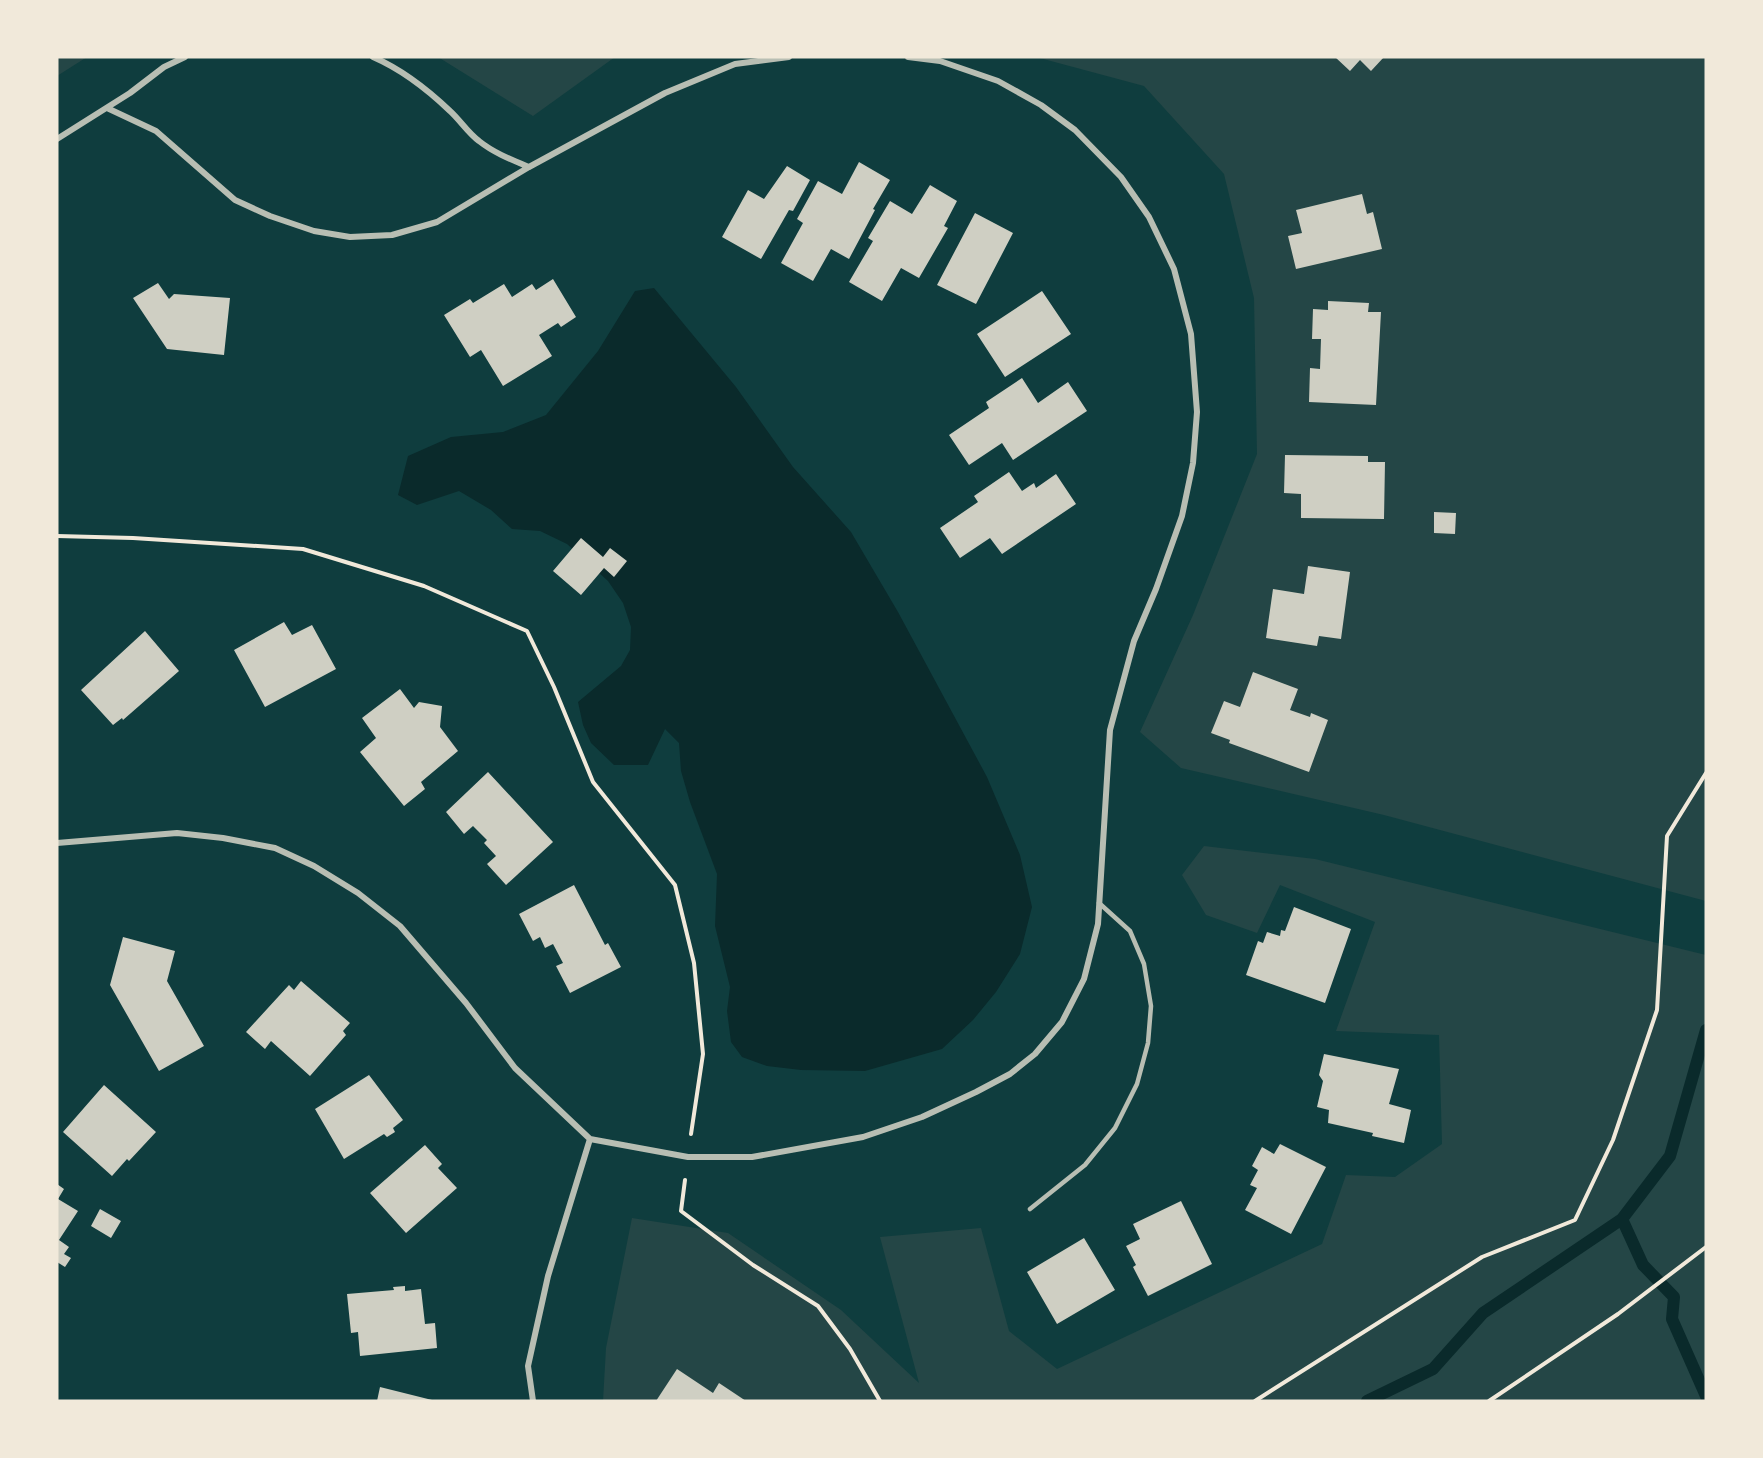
<svg xmlns="http://www.w3.org/2000/svg" width="1763" height="1458" viewBox="0 0 1763 1458" font-family="'Open Sans',sans-serif">
	<style>
		.green { fill: #244646 }
		.water { fill: #0a2a2b }
		.lines { fill: none; stroke-linecap: round; stroke-linejoin: round }
		.stream { stroke: #0a2a2b; stroke-width: 12 }
		.building { fill: #cfcfc3 }
		.path { stroke: #f1e9da; stroke-width: 4 }
		.service { stroke: #b8beb3; stroke-width: 4.5 }
		.minor { stroke: #b8beb3; stroke-width: 6 }
	</style>
	<rect width="100%" height="100%" fill="#0f3d3e"/>
	<path class="green" d="M 57,57 L 87,57 L 57,76 Z
		M 438,57 L 615,57 L 533,116 Z
		M 1036,57 L 1706,57 L 1706,901 L 1384,815 L 1181,768 L 1140,732 L 1193,615 L 1257,454 L 1254,298 L 1224,174 L 1144,86 Z
		M 1204,846 L 1315,859 L 1706,955 L 1706,1401 L 603,1401 L 606,1348 L 632,1218 L 728,1233 L 841,1310 L 919,1383 L 880,1237 L 981,1228 L 1009,1331 L 1057,1369 L 1322,1244 L 1346,1175 L 1395,1177 L 1442,1144 L 1439,1035 L 1336,1031 L 1375,922 L 1280,885 L 1257,933 L 1206,915 L 1182,875 Z"/>
	<path class="water" d="M 654,288 L 736,387 L 793,467 L 851,532 L 898,612 L 987,777 L 1020,855 L 1032,907 L 1020,954 L 996,992 L 973,1020 L 942,1049 L 865,1071 L 801,1070 L 767,1066 L 742,1057 L 731,1042 L 727,1011 L 730,987 L 715,926 L 717,874 L 690,802 L 681,771 L 679,743 L 665,729 L 648,765 L 614,765 L 591,743 L 583,725 L 578,702 L 621,666 L 630,650 L 631,627 L 623,603 L 608,581 L 567,544 L 540,531 L 512,529 L 491,510 L 459,491 L 417,505 L 398,495 L 408,456 L 451,437 L 503,432 L 546,415 L 598,351 L 635,291 Z"/>
	<g class="lines">
		<path class="stream" d="M 1622,1219 L 1643,1265 L 1674,1297 L 1672,1319 L 1706,1396
			M 1367,1401 L 1433,1369 L 1483,1313 L 1622,1219 L 1670,1156 L 1706,1030"/>
	</g>
	<path class="building" d="M 1335,57 L 1384,57 L 1371,71 L 1360,60 L 1350,71 Z
		M 859,162 L 890,180 L 873,209 L 875,210 L 849,259 L 831,249 L 813,281 L 781,263 L 803,223 L 797,219 L 818,181 L 842,194 Z
		M 787,166 L 810,180 L 793,211 L 789,210 L 761,259 L 722,237 L 748,190 L 764,199 Z
		M 930,185 L 957,201 L 944,226 L 948,228 L 919,278 L 901,268 L 882,301 L 849,282 L 873,241 L 868,238 L 890,201 L 912,214 Z
		M 1362,194 L 1367,214 L 1373,212 L 1382,249 L 1296,269 L 1288,236 L 1302,233 L 1296,210 Z
		M 975,213 L 1013,233 L 976,304 L 937,285 Z
		M 553,279 L 576,317 L 561,327 L 558,323 L 539,335 L 552,356 L 503,386 L 481,350 L 470,357 L 444,315 L 470,299 L 473,303 L 504,284 L 512,297 L 532,284 L 536,290 Z
		M 158,283 L 169,299 L 174,294 L 230,298 L 224,355 L 167,349 L 133,298 Z
		M 1042,291 L 1071,334 L 1005,377 L 977,334 Z
		M 1328,301 L 1369,303 L 1368,312 L 1381,312 L 1376,405 L 1309,402 L 1310,368 L 1320,369 L 1321,339 L 1312,339 L 1313,309 L 1328,310 Z
		M 1022,378 L 1038,403 L 1068,382 L 1087,411 L 1013,460 L 1002,443 L 969,465 L 949,435 L 989,408 L 986,402 Z
		M 1285,455 L 1368,456 L 1368,462 L 1385,462 L 1384,519 L 1301,518 L 1301,494 L 1284,493 Z
		M 1009,472 L 1022,491 L 1034,483 L 1036,488 L 1056,474 L 1076,504 L 1002,554 L 990,538 L 960,558 L 940,528 L 978,502 L 974,496 Z
		M 1434,512 L 1456,513 L 1455,534 L 1434,533 Z
		M 581,538 L 603,557 L 610,548 L 627,561 L 614,577 L 604,568 L 581,595 L 553,571 Z
		M 1308,566 L 1350,572 L 1341,639 L 1319,636 L 1317,646 L 1266,638 L 1273,589 L 1304,594 Z
		M 284,622 L 292,635 L 312,625 L 336,669 L 265,707 L 234,650 Z
		M 145,631 L 179,671 L 123,720 L 122,718 L 113,725 L 81,690 Z
		M 1253,672 L 1298,689 L 1290,710 L 1310,717 L 1311,713 L 1328,720 L 1309,772 L 1229,743 L 1230,740 L 1211,733 L 1224,701 L 1240,707 Z
		M 400,689 L 414,708 L 419,702 L 442,706 L 440,727 L 458,751 L 421,782 L 425,789 L 404,806 L 360,752 L 376,738 L 362,718 Z
		M 488,772 L 553,842 L 506,885 L 487,864 L 496,856 L 484,843 L 487,840 L 473,826 L 464,834 L 446,812 Z
		M 574,885 L 605,945 L 608,943 L 621,967 L 570,993 L 556,966 L 563,963 L 553,944 L 545,948 L 540,937 L 533,941 L 519,914 Z
		M 1294,907 L 1351,929 L 1325,1003 L 1246,975 L 1258,941 L 1263,943 L 1267,932 L 1280,936 L 1281,930 L 1285,931 Z
		M 123,937 L 175,951 L 167,981 L 204,1046 L 159,1071 L 110,985 Z
		M 301,981 L 350,1023 L 343,1031 L 346,1035 L 310,1076 L 271,1041 L 265,1049 L 246,1032 L 289,985 L 294,990 Z
		M 1324,1054 L 1399,1069 L 1389,1104 L 1411,1110 L 1404,1143 L 1372,1136 L 1373,1133 L 1328,1123 L 1329,1110 L 1317,1107 L 1323,1081 L 1319,1075 Z
		M 369,1075 L 403,1120 L 393,1128 L 395,1132 L 387,1137 L 384,1134 L 344,1159 L 315,1109 Z
		M 104,1085 L 156,1132 L 129,1161 L 127,1159 L 112,1176 L 63,1132 Z
		M 1280,1144 L 1326,1167 L 1291,1234 L 1245,1210 L 1257,1188 L 1250,1185 L 1258,1170 L 1252,1166 L 1262,1147 L 1274,1154 Z
		M 425,1145 L 442,1164 L 438,1168 L 457,1188 L 406,1233 L 370,1193 Z
		M 57,1184 L 64,1189 L 58,1199 L 78,1211 L 59,1240 L 69,1247 L 64,1254 L 71,1258 L 65,1267 L 57,1262 Z
		M 1181,1201 L 1212,1264 L 1148,1296 L 1133,1267 L 1136,1265 L 1126,1246 L 1140,1239 L 1133,1224 Z
		M 100,1209 L 121,1221 L 111,1238 L 91,1226 Z
		M 1084,1238 L 1115,1290 L 1057,1324 L 1027,1272 Z
		M 405,1286 L 405,1291 L 421,1289 L 425,1324 L 435,1323 L 437,1348 L 360,1356 L 358,1332 L 351,1333 L 347,1294 L 394,1290 L 393,1287 Z
		M 677,1369 L 713,1393 L 719,1383 L 746,1401 L 656,1401 Z
		M 380,1387 L 432,1400 L 432,1401 L 377,1401 Z"/>
	<g class="lines">
		<path class="path" d="M 57,536 L 133,538 L 303,549 L 424,586 L 527,631 L 554,687 L 593,782 L 675,885 L 694,963 L 703,1054 L 691,1134
			M 685,1180 L 681,1211 L 753,1265 L 818,1306 L 850,1349 L 880,1401
			M 1255,1401 L 1482,1257 L 1575,1220 L 1613,1140 L 1657,1010 L 1667,836 L 1706,773
			M 1489,1401 L 1618,1314 L 1706,1247"/>
		<path class="service" d="M 1030,1209 L 1085,1165 L 1115,1128 L 1137,1084 L 1148,1043 L 1151,1006 L 1144,964 L 1130,931 L 1099,903"/>
		<path class="minor" d="M 373,57 C 403,70 427,89 450,111 C 460,120 468,133 479,141 C 494,153 512,160 529,167
			M 107,108 L 156,131 L 235,200 L 270,216 L 314,231 L 350,237 L 392,235 L 437,222 L 529,167 L 665,93 L 735,64 L 789,57
			M 57,139 L 130,93 L 164,67 L 185,57
			M 57,843 L 177,833 L 223,838 L 275,848 L 314,866 L 358,893 L 400,926 L 466,1003 L 515,1068 L 590,1139 L 688,1157 L 752,1157 L 863,1137 L 922,1117 L 976,1092 L 1010,1074 L 1035,1054 L 1062,1022 L 1084,979 L 1098,924 L 1110,730 L 1134,641 L 1156,589 L 1182,516 L 1193,463 L 1197,412 L 1191,334 L 1174,269 L 1149,217 L 1121,177 L 1075,130 L 1041,105 L 998,81 L 940,61 L 908,57
			M 533,1401 L 528,1366 L 548,1276 L 590,1139"/>
	</g>
	<rect width="1763" height="1458" fill="none" stroke="#f1e9da" stroke-width="117"/>
</svg>
